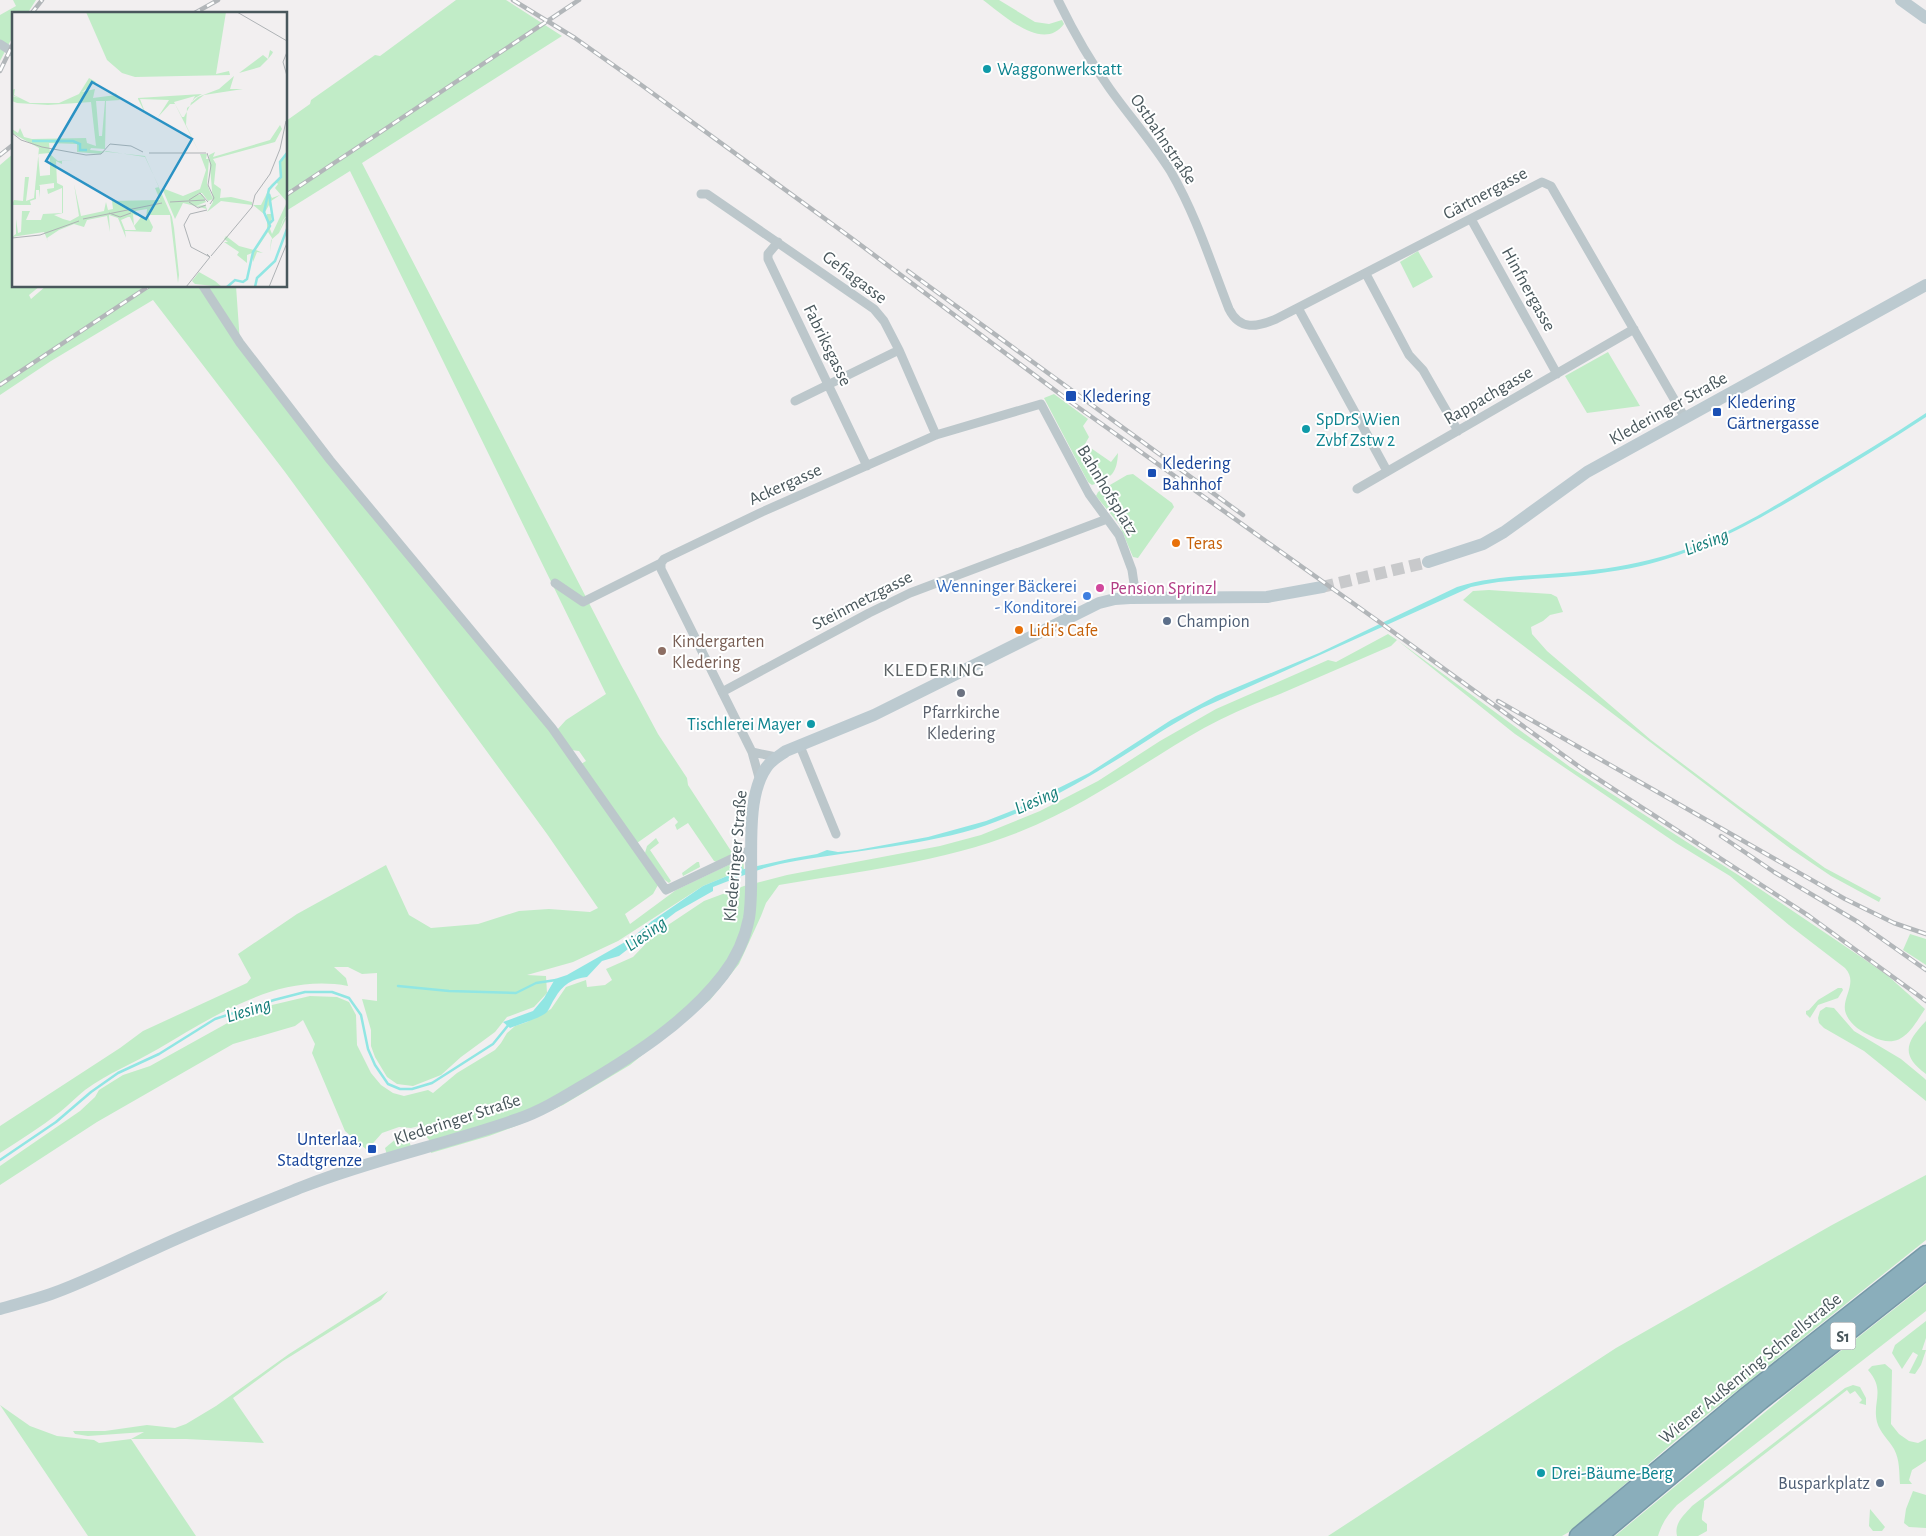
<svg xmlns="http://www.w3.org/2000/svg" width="1926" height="1536" viewBox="0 0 1926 1536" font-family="'Alegreya Sans',sans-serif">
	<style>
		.green { fill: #c1ecc7 }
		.water { fill: #91e6e3 }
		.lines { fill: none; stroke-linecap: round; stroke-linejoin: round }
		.stream { stroke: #91e6e3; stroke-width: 2.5 }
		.secondary-tunnel { stroke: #c8c9cb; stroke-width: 12; stroke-dasharray: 12 6; stroke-linecap: butt }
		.highway-casing { stroke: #7699a7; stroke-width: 19 }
		.street { stroke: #bcc7cb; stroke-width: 9 }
		.secondary { stroke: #bccad0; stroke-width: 12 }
		.highway { stroke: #8aaebb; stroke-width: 16 }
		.rail-casing { stroke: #b2b6b9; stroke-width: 4.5 }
		.rail { stroke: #fff; stroke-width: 2.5; stroke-dasharray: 8; stroke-linecap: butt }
		.culture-dot { fill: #0f9aa8; stroke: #fff; stroke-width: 2 }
		.transit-dot { fill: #1a4fb4; stroke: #fff; stroke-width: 2 }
		.food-dot { fill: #e8710a; stroke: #fff; stroke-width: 2 }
		.hotel-dot { fill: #d1479c; stroke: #fff; stroke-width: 2 }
		.shop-dot { fill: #3f7fe0; stroke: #fff; stroke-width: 2 }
		.service-dot { fill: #5c6f8a; stroke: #fff; stroke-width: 2 }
		.education-dot { fill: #8d6e63; stroke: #fff; stroke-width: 2 }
		.worship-dot { fill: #6b7280; stroke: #fff; stroke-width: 2 }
		.labels { text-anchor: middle; stroke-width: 4; stroke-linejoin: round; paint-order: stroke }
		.shield { fill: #fff; stroke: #80898d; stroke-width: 1 }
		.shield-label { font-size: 16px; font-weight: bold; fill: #49575c }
		.culture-label { font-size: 18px; fill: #0d838f; stroke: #fff; text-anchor: start }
		.street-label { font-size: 18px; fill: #49575c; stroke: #fff }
		.transit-label { font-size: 18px; fill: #164399; stroke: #fff; text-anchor: start }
		.food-label { font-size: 18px; fill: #c56008; stroke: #fff; text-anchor: start }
		.shop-label { font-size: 18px; fill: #366cbe; stroke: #fff; text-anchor: end }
		.hotel-label { font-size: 18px; fill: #b23c85; stroke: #fff; text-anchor: start }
		.service-label { font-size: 18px; fill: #4e5e75; stroke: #fff; text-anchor: start }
		.education-label { font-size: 18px; fill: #785e54; stroke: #fff; text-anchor: start }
		.worship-label { font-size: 18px; fill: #5b616d; stroke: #fff }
		.water-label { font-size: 19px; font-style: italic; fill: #157e7a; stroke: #fff }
		.quarter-label { font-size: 20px; letter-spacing: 1px; fill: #5c6264; stroke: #fff }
		.inset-river { fill: none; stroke: #91e6e3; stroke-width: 2.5 }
		.inset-road { fill: none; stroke: #aeb2b5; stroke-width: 1 }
		.view { fill: #2a92c4; fill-opacity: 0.15; stroke: #2a92c4; stroke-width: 2.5 }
		.inset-edge { fill: none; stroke: #49575c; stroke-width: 2.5 }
	</style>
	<rect width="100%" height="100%" fill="#f2eff0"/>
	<path class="green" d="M 13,0 L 36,0 L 27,14 L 14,14 L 14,34 L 0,61 L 0,15 L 16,6 Z
		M 456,0 L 506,0 L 562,36 L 362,163 L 621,665 L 658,734 L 687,778 L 688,785 L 733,854 L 717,862 L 714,861 L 688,823 L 677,830 L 675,825 L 678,822 L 674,817 L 637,843 L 581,764 L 586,761 L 579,751 L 571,750 L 557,730 L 566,720 L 606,694 L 350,171 L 286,211 L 286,121 L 310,104 L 311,100 L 375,55 L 380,56 Z
		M 983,0 L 999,0 L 1035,22 L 1049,24 L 1062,20 L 1064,24 C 1043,53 1002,14 983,0 Z
		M 14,153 L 14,286 L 40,286 L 29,295 L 31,299 L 46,286 L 236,286 L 240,343 L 523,693 L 658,885 L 653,894 L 625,914 L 630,924 L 676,890 L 743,858 L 744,869 L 703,886 L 618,941 L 573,962 L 527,975 L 546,976 L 547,993 L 534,1007 L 507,1017 L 495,1032 L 461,1057 L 441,1075 L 413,1086 L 397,1084 L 387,1077 L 375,1057 L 371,1046 L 371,1030 L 362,999 L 377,1001 L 377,973 L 362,974 L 348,967 L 334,967 L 346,978 L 348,986 C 278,973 216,1015 158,1049 C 134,1063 108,1073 85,1090 C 76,1097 69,1105 60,1112 C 41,1127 20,1140 0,1153 L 0,1126 L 120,1048 L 143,1031 L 247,983 L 251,978 L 238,954 L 297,914 L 386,865 L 409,915 L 431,928 L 478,924 L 519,911 L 549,909 L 590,912 L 598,908 L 547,834 L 442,690 L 364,580 L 285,472 L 153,300 L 51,361 L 0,395 L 0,165 Z
		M 1418,251 L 1433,277 L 1413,288 L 1400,262 Z
		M 1608,352 L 1640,406 L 1587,413 L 1565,376 Z
		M 1054,394 L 1088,419 L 1083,426 L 1089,437 L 1085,444 L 1111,462 L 1118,453 C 1117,473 1112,478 1092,485 L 1088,482 L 1044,398 Z
		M 1133,474 L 1172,503 L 1174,507 L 1138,558 L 1133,557 L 1119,524 L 1096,496 L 1098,492 L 1127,475 Z
		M 1489,590 L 1551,594 L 1557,597 L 1563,612 L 1550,615 L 1543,621 L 1531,627 L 1532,634 L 1547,651 L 1651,740 L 1740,807 L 1825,868 L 1881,898 L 1879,902 L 1831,876 L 1791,849 L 1463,600 L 1473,591 Z
		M 1388,634 L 1397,640 L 1570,767 L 1760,889 L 1861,957 L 1887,975 L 1925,1009 C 1910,1032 1900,1051 1871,1036 C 1862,1032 1851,1025 1847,1016 C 1838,1000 1860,984 1845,968 L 1789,925 L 1730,876 L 1676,843 L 1515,734 L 1397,640 L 1391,646 C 1354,662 1317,678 1280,694 C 1254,704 1228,715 1204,728 C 1141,764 1087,805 1019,832 C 943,862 860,871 779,885 L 766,903 L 761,916 L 739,964 L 710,1000 L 630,1065 L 563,1105 L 521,1124 L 489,1136 L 431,1153 L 429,1140 L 424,1133 L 426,1128 L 423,1125 L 411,1128 L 399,1127 L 382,1133 L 367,1150 L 345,1131 L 312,1053 L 315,1044 L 303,1020 L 295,1026 L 233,1044 L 97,1122 L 0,1185 L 0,1166 L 80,1111 L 95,1097 L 99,1090 L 123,1075 L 150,1066 L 251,1010 L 310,996 L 337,997 L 349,1002 L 356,1015 L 357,1045 L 371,1073 L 381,1085 L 393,1093 L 404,1096 L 428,1090 L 433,1093 L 457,1073 L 495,1050 L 501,1043 L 507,1033 L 515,1026 L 527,1022 L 551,1009 L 566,987 L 586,980 L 587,987 L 605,985 L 612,980 L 606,969 L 633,957 L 656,933 L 704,901 L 744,886 L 787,875 L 940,846 L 981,835 L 1040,811 L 1098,781 L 1160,741 L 1216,709 L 1328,660 L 1336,662 Z
		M 656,838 L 659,843 L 650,850 L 671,881 L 669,883 L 662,878 L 645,853 L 647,846 Z
		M 697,862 L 699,862 L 700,867 L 683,876 L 682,873 Z
		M 1910,934 L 1926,939 L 1926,965 L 1903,950 Z
		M 1838,988 L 1842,988 L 1843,990 L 1838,998 L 1818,1005 L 1810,1018 L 1806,1014 L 1806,1011 L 1809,1010 L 1818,1000 Z
		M 1826,1007 L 1834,1008 L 1854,1031 L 1901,1059 L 1924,1078 L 1926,1080 L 1926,1101 L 1864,1051 L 1824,1028 L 1819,1023 L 1818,1018 L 1820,1011 Z
		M 1926,1021 L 1926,1074 C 1900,1055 1906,1042 1926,1021 Z
		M 397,1138 L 402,1138 L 409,1140 L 411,1147 L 387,1155 L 385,1148 Z
		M 1926,1175 L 1926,1240 L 1694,1425 L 1569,1532 L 1562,1536 L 1328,1536 L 1616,1348 L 1832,1225 Z
		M 1926,1284 L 1926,1311 L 1677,1505 C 1668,1514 1662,1523 1658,1536 L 1615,1536 L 1805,1379 Z
		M 388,1291 L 381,1300 L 283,1361 L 233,1398 L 264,1443 L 186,1439 L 131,1439 L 196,1536 L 88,1536 L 0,1405 L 30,1426 L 57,1436 L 94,1440 L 99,1443 L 131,1439 L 144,1432 L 88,1436 L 75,1434 L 73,1431 L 105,1431 L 147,1425 L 175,1428 L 186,1424 L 216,1406 L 289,1354 Z
		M 1926,1321 L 1926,1338 L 1922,1350 L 1926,1350 L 1921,1365 L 1915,1374 L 1909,1373 L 1918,1355 L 1913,1352 L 1902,1369 L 1892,1353 L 1895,1345 Z
		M 1885,1364 L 1892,1370 L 1891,1424 L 1899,1434 L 1909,1441 L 1918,1443 L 1926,1439 L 1926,1461 L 1912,1470 L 1909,1480 L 1912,1484 L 1900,1484 C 1899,1472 1900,1460 1894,1449 C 1889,1440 1880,1433 1877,1422 C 1872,1401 1886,1391 1868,1370 L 1872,1366 Z
		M 1853,1385 L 1860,1387 L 1866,1398 L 1866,1405 L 1859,1403 L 1862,1400 L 1855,1391 L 1850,1394 L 1847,1390 L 1704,1501 C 1705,1508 1701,1513 1702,1520 L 1707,1524 L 1707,1531 L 1698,1536 L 1677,1536 C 1674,1523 1684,1515 1692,1506 L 1845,1388 Z
		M 1913,1491 L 1926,1495 L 1926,1528 L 1909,1527 L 1904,1523 L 1906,1509 Z
		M 1870,1509 L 1885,1527 L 1882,1531 L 1873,1531 L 1869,1526 Z"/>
	<path class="water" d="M 1926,413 L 1926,417 C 1888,442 1849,466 1810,489 C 1756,521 1702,552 1641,566 C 1610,573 1578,576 1547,578 C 1521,580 1496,581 1471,587 L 1202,708 C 1169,725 1140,746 1108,765 C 1068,790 1020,815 975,829 C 913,847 848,851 785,863 C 759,868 737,878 713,887 L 713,891 L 676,912 L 619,956 L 602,961 L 587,977 C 573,978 562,985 555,998 C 552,1002 550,1008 547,1012 C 541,1018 520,1024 510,1028 L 503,1022 L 533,1011 L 544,998 L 555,979 L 567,975 L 632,938 L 652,921 L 703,886 L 744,869 L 789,859 L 817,854 L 827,850 L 838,852 L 857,850 L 928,837 L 986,821 L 1014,810 L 1089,773 L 1171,720 L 1216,696 L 1319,653 L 1457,587 C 1492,576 1526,576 1562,573 C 1591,571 1620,567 1649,560 C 1710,546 1764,513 1816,481 C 1853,459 1890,437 1926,413 Z"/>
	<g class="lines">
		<path class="stream" d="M 740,864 L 742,872
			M 398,986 L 449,991 L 516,993 L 536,983 L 556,980
			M 0,1160 L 56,1122 L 91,1092 L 118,1073 L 159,1054 L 215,1019 L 274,1000 L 305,992 L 332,992 L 349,998 L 361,1015 L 368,1049 L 375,1065 L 388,1084 L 400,1089 L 412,1089 L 432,1083 L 493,1044 L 510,1023"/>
		<path class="secondary-tunnel" d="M 1322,587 L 1428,562"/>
		<defs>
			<path id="highway" d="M 1578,1536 L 1746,1396 L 1926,1254
				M 1599,1536 L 1761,1401 L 1926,1271"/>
		</defs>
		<use href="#highway" class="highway-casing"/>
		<path class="street" d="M 1058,0 C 1073,31 1090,61 1110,89 C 1130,117 1153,143 1171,172 C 1196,215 1211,263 1229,309 C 1240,331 1257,327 1276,319 L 1542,182 L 1551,186 L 1685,418
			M 0,44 L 14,53
			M 701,194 L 707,194 L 874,309 L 884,321 L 899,350 L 936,435
			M 1471,219 L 1557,374
			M 778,242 L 768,254 L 768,259 L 867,466
			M 1366,274 L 1409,355 L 1423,370 L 1458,431
			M 203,286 L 240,343 L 330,460 L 552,728 L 666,890 L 750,850
			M 1298,308 L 1387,471
			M 795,401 L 899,350
			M 1357,489 L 1634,329
			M 661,563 L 661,569 L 752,752 L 760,781
			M 555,583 L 583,602 L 661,563 L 664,559 L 762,512 L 936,435 L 1041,404 L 1089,494 L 1119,535 L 1132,570 L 1136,597
			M 722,692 L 869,613 L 910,593 L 1107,519
			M 800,746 L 836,834
			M 752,752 L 776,757"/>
		<path class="secondary" d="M 1901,0 L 1926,18
			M 1428,562 L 1483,544 L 1504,532 L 1587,472 L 1926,285
			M 0,1309 C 17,1304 34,1300 51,1294 C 85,1282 118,1265 152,1250 C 201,1227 252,1207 302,1187 C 373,1159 447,1144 518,1119 C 539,1112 559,1100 579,1088 C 630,1058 686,1023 723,975 C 736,958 745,939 749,918 C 756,876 742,803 766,768 C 771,760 779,756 786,751 L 874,715 L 1099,603 L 1115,599 L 1130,598 L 1267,597 L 1322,587"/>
		<use href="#highway" class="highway"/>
		<defs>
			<path id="rail" d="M 513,0 L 575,38 L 640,84 L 850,237 L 1068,400 L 1385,626 L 1581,768 L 1809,916 L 1926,1001
				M 31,14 L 42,0
				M 193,14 L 218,0
				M 0,71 L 14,42
				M 0,155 L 14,144
				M 286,195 L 579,0
				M 908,271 L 1243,515
				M 0,385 L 149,286
				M 1498,701 L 1845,899 L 1894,923 L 1926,934
				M 1721,836 L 1774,872 L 1858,922 L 1926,970"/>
		</defs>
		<use href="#rail" class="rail-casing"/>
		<use href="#rail" class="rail"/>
	</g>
	<g class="culture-dot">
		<circle cx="987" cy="69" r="5"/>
		<circle cx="1306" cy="429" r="5"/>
		<circle cx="811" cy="724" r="5"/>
		<circle cx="1541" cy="1473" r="5"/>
	</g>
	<g class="transit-dot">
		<rect x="1065" y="390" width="12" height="12" rx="2.5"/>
		<rect x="1712" y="407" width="10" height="10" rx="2.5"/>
		<rect x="1147" y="468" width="10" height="10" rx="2.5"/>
		<rect x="367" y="1144" width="10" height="10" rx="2.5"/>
	</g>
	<g class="food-dot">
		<circle cx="1176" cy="543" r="5"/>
		<circle cx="1019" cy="630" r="5"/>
	</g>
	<circle class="hotel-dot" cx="1100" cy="588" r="5"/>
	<circle class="shop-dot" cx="1087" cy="596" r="5"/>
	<g class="service-dot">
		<circle cx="1167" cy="621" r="5"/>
		<circle cx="1880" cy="1483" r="5"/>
	</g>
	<circle class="education-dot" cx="662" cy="651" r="5"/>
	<circle class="worship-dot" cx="961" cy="693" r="5"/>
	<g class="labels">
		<rect class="shield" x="1830.5" y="1322.5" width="25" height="27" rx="4"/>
		<g class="shield-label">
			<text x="1843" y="1342">S1</text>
		</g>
		<g class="culture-label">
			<text x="997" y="75">Waggonwerkstatt</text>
			<text x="1316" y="425">SpDrS Wien<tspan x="1316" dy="21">Zvbf Zstw 2</tspan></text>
			<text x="801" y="730" text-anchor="end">Tischlerei Mayer</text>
			<text x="1551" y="1479">Drei-Bäume-Berg</text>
		</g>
		<g class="street-label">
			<text transform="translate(1164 139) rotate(56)" y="6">Ostbahnstraße</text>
			<text transform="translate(1485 193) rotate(-28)" y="6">Gärtnergasse</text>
			<text transform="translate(855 277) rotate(37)" y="6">Gefiagasse</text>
			<text transform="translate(1529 289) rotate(61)" y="6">Hinfnergasse</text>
			<text transform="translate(828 345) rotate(64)" y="6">Fabriksgasse</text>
			<text transform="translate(1488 395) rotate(-30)" y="6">Rappachgasse</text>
			<text transform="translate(1668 408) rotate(-29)" y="6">Klederinger Straße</text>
			<text transform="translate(785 484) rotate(-24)" y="6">Ackergasse</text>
			<text transform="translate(1108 490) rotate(59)" y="6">Bahnhofsplatz</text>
			<text transform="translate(862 600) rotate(-27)" y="6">Steinmetzgasse</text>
			<text transform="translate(735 856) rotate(-85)" y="6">Klederinger Straße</text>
			<text transform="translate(457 1119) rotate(-18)" y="6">Klederinger Straße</text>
			<text transform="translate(1750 1368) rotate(-39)" y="6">Wiener Außenring Schnellstraße</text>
		</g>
		<g class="transit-label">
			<text x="1082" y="402">Kledering</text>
			<text x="1727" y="408">Kledering<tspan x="1727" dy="21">Gärtnergasse</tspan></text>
			<text x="1162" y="469">Kledering<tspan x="1162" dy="21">Bahnhof</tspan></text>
			<text x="362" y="1145" text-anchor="end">Unterlaa,<tspan x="362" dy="21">Stadtgrenze</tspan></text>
		</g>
		<g class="food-label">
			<text x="1186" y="549">Teras</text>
			<text x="1029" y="636">Lidi's Cafe</text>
		</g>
		<g class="shop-label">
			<text x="1077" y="592">Wenninger Bäckerei<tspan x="1077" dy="21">- Konditorei</tspan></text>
		</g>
		<g class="hotel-label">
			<text x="1110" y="594">Pension Sprinzl</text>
		</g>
		<g class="service-label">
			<text x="1177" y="627">Champion</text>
			<text x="1870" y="1489" text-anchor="end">Busparkplatz</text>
		</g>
		<g class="education-label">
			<text x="672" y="647">Kindergarten<tspan x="672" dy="21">Kledering</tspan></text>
		</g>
		<g class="worship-label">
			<text x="961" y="718">Pfarrkirche<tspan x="961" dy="21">Kledering</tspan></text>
		</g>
		<g class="water-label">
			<text transform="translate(1706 541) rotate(-21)" y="7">Liesing</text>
			<text transform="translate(1036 799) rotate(-24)" y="7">Liesing</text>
			<text transform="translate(645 933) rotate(-35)" y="7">Liesing</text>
			<text transform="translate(248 1009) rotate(-17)" y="7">Liesing</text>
		</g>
		<g class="quarter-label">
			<text x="934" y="676">KLEDERING</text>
		</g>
	</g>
	<g transform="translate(12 12)">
		<rect width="275" height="275" fill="#f2eff0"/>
		<path d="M 74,0 L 214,0 L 204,62 L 217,59 L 218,63 L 123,65 L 110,61 L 95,48 ZM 258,38 L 261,40 L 260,42 L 256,47 L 248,55 L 227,61 L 251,43 L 256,47 ZM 222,64 L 218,77 L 231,77 L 192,83 L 175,96 L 174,113 L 187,140 L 163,92 L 158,92 L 146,105 L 157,88 L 128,87 L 134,103 L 126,87 L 126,86 L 190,82 L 183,86 L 178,92 L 186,85 L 207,77 ZM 183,84 L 172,105 L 170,105 L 162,90 ZM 77,66 L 84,70 L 70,80 L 83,77 L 81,86 L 104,83 L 103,80 L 108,88 L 94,89 L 93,137 L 79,136 L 78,138 L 133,144 L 160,205 L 162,216 L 167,263 L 166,271 L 158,203 L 135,203 L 141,215 L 139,220 L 113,219 L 114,226 L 106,206 L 97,203 L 98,220 L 95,204 L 75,208 L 72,215 L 62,212 L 47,218 L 35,226 L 36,229 L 32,220 L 0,225 L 4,222 L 4,207 L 6,221 L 9,220 L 10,199 L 18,199 L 14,208 L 29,208 L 31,202 L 50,201 L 50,176 L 36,182 L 35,177 L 42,176 L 42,171 L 27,173 L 28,174 L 28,186 L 27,178 L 24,178 L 24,187 L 18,189 L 19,193 L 0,193 L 2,188 L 11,189 L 13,165 L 17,165 L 14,189 L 22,186 L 27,136 L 0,121 L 0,117 L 6,121 L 8,116 L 12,125 L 20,127 L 74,126 L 75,131 L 84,134 L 79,90 L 36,93 L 5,91 L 0,89 L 0,84 L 7,86 L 0,83 L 0,78 L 3,77 L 2,83 L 18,91 L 47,91 L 67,82 ZM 84,89 L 93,89 L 90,124 L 87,124 ZM 37,131 L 65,132 L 65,140 L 89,142 L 94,139 L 133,145 L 147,175 L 143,176 L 148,188 L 100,189 L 101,197 L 96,198 L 94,190 L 92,199 L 69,204 L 62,172 L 67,204 L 58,209 L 51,207 L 42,203 L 51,201 L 51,174 L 45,171 L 44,149 L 50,152 L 50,149 L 61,148 L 46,149 L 38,142 L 38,163 L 28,164 L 26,142 L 38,141 ZM 135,197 L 134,207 L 130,204 L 122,214 L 121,202 L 125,204 L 123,199 ZM 116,205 L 118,205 L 124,218 L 113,218 L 109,208 ZM 268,113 L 270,117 L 263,130 L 201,147 L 204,152 L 202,172 L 209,177 L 208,186 L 219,185 L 240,190 L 240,193 L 209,189 L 195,200 L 201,190 L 197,143 L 203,140 L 201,145 L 258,128 ZM 275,140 L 275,203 L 271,208 L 267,220 L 272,207 L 275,205 L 267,221 L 259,228 L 258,240 L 260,226 L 256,220 L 244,238 L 251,241 L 245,240 L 241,250 L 240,241 L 235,243 L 235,251 L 225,243 L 227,240 L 212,230 L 216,230 L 212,227 L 214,224 L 227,234 L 242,238 L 255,219 L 255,202 L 260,202 L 258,217 L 260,222 L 275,190 L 263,176 L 266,172 L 264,170 L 257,180 L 260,186 L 268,183 L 259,189 L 260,201 L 257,193 L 252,202 L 241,193 L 249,193 L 259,173 L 268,165 L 267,150 ZM 188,142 L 195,142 L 194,147 L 197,147 L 195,172 L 201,187 L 196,189 L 190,181 L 187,181 L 184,183 L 190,182 L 194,190 L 184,194 L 193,193 L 195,197 L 171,191 L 163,207 L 150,176 L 171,184 L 188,177 L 194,158 ZM 187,260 L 203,269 L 210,275 L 183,272 L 180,269 Z" fill="#c1ecc7" fill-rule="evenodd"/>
		<path class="inset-river" d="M 20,129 L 61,129 L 68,132 L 68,138 L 75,138M 257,182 L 261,208 L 258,211M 215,275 L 223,268 L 231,270 L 235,267 L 241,240 L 258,214 L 252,200 L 257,177 L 269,165 L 268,150 L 275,141M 243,275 L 245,266 L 263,249 L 275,217"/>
		<path class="inset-road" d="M 225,0 L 275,29M 275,40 L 271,50 L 275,64M 0,121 L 9,128 L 30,135 L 74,143 L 89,142 L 98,132 L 119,134 L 131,140M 137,141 L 194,141M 195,141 L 199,153 L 196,173 L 202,186 L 198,192M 177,188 L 188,181 L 196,190M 158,190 L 193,188M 177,190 L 186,196 L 194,193M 97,201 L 108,205 L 119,201M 71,207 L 150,191M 0,226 L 28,223 L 67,209M 195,242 L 198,245 L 179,235 L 172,213 L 178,202 L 195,198M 199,244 L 240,195 L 243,183 L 258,162 L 268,137 L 274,109M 174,275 L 198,245M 257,275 L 275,231"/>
		<path class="view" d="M 80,70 L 180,127 L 134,207 L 34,149 Z"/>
		<rect width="275" height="275" class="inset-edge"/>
	</g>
</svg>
